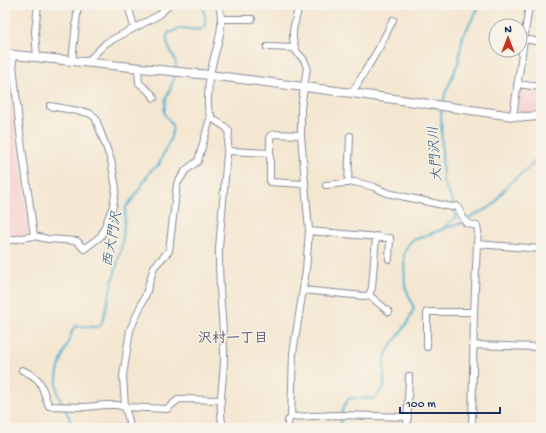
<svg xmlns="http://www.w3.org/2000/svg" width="546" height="433" viewBox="0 0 546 433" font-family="'Gochi Hand','Klee One',sans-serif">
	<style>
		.built { fill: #f7cfd0 }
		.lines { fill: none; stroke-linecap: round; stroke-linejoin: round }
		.stream { stroke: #4eafcd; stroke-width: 2 }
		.minor-casing { stroke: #888b98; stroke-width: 8 }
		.tertiary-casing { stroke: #888b98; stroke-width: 10 }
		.minor { stroke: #fff; stroke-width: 6 }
		.tertiary { stroke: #fff; stroke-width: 8 }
		.labels { text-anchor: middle; stroke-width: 3; stroke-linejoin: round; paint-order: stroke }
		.water-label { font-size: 14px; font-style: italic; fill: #2a557f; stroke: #f7f3e8 }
		.neighbourhood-label { font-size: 14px; font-weight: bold; fill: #585471; stroke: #f7f3e8 }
	</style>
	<rect width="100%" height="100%" fill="#f7f3e8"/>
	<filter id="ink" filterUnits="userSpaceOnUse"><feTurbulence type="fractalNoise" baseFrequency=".025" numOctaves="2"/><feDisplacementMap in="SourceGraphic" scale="8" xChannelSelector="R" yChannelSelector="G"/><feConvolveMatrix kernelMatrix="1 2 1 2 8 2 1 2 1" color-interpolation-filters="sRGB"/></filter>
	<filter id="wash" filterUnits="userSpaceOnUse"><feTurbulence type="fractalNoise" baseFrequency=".012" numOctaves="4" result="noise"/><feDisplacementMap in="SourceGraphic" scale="16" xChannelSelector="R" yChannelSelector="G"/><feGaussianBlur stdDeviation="0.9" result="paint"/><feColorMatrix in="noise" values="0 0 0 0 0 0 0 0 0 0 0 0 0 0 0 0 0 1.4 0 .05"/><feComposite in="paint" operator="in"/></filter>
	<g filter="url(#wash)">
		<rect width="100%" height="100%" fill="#f4e7d2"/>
		<path class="built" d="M 5,57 L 7,59 L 14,124 L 29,231 L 25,235 L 5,238 Z
			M 518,86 L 541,90 L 541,112 L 517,113 L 514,108 Z"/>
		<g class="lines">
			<path class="stream" d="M 176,69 C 176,66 176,63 175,60 C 171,48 164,46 168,33 L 182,28 L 198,30 L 205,27 L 205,17 L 203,5
				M 443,104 L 445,94 L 458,63 L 463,36 L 480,5
				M 466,220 C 475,214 485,211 493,205 C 496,203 498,198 500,195 C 503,191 507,187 510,183 C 519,175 530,169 537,158 C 543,148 531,138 541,126
				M 445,228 L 463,223
				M 72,428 C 71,417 64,409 60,399 C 50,376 66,351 73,329 L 76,326 L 98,327 L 102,323 L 122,245 L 126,207 L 135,196 L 151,170 L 159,165 C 162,152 177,135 171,123 C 169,120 166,116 164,113 L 166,99 L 176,74
				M 341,428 C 341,416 341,407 350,398 L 373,399 L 384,388 L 384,360 L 390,347 L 408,322 L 414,308 L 405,286 L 404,254 L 407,247 L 411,241 L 443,229 L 456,216 L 453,202 L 443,181 L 441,115 L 442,109"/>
		</g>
	</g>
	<g filter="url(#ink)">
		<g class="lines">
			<defs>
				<path id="minor" d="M 128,5 L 134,27
					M 219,5 C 226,30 214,51 210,75 C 208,82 209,89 208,97 C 208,103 207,109 210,115 C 214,123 224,123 229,131 L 219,248 C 218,283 223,317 224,352 C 225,377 217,403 223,428
					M 221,19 L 252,19
					M 524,39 L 541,42
					M 267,47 L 295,48
					M 12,55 L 20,133 L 34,236
					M 37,58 L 35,31 L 38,5
					M 72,61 L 78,5
					M 86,63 L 106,43 L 159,15 L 169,5
					M 138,68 L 139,83 L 152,94 L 154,98
					M 517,84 L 541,87
					M 352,93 L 379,48 L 393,20
					M 513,116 L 529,5
					M 301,135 L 274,134 L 270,136 L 270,182 L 304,184
					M 227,151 L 270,153
					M 348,183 L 350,136
					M 326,185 L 355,182 L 374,187 L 387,193 L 452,207 L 457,206 L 466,223 L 477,226 L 478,232 L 477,244
					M 309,231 L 390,238 L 389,259
					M 5,241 L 34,236 L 48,239 L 77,241 L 84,249 L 101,236 L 113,206 L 116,188 L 111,160 L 95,117 L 89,113 L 50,106
					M 303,290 L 364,296 L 369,295 L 372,288 L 376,236
					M 369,295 L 389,312
					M 473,345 L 541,347
					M 427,347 L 427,312 L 474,312
					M 22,370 C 45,380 40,386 49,406 L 85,407 L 106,405 L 117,405 L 125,407 L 167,409 L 179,399 L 221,400
					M 291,417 L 339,415 L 408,417
					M 130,428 L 129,421 L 125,407 L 123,376 L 130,330 L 146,294 L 154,267 L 169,251 L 177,184 L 186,170 L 198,161 L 211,115
					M 288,428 L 288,421 L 291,417 L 293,353 L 306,270 L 309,231 L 301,135 L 301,108 L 307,67 L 304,60 L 296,51 L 293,39 L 293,30 L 299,5
					M 407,428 L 409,376
					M 472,428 L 474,312 L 477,244 L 541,249"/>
				<path id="tertiary" d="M 5,54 L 209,75 L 352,93 L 513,116 L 525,117 L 541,116"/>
			</defs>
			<use href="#minor" class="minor-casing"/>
			<use href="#tertiary" class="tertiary-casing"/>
			<use href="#minor" class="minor"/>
			<use href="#tertiary" class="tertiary"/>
		</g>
	</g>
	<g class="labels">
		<g class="water-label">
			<text transform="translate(434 154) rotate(-94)" y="5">大門沢川</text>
			<text transform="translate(111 239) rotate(-80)" y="5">西大門沢</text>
		</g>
		<g class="neighbourhood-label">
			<text x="233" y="342">沢村一丁目</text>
		</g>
	</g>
	<rect width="546" height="433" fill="none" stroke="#f7f3e8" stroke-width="20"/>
	<g transform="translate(508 38)"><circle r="19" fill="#f7f3e8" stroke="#9fa5b1"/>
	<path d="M0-3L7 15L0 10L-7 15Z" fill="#c8321e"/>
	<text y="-6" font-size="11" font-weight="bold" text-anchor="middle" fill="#1b2f5e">N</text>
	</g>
	<path d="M400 407v6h100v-6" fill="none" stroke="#1b2f5e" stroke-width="2"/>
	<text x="406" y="407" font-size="12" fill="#1b2f5e" stroke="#f7f3e8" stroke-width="3" paint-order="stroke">100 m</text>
</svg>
